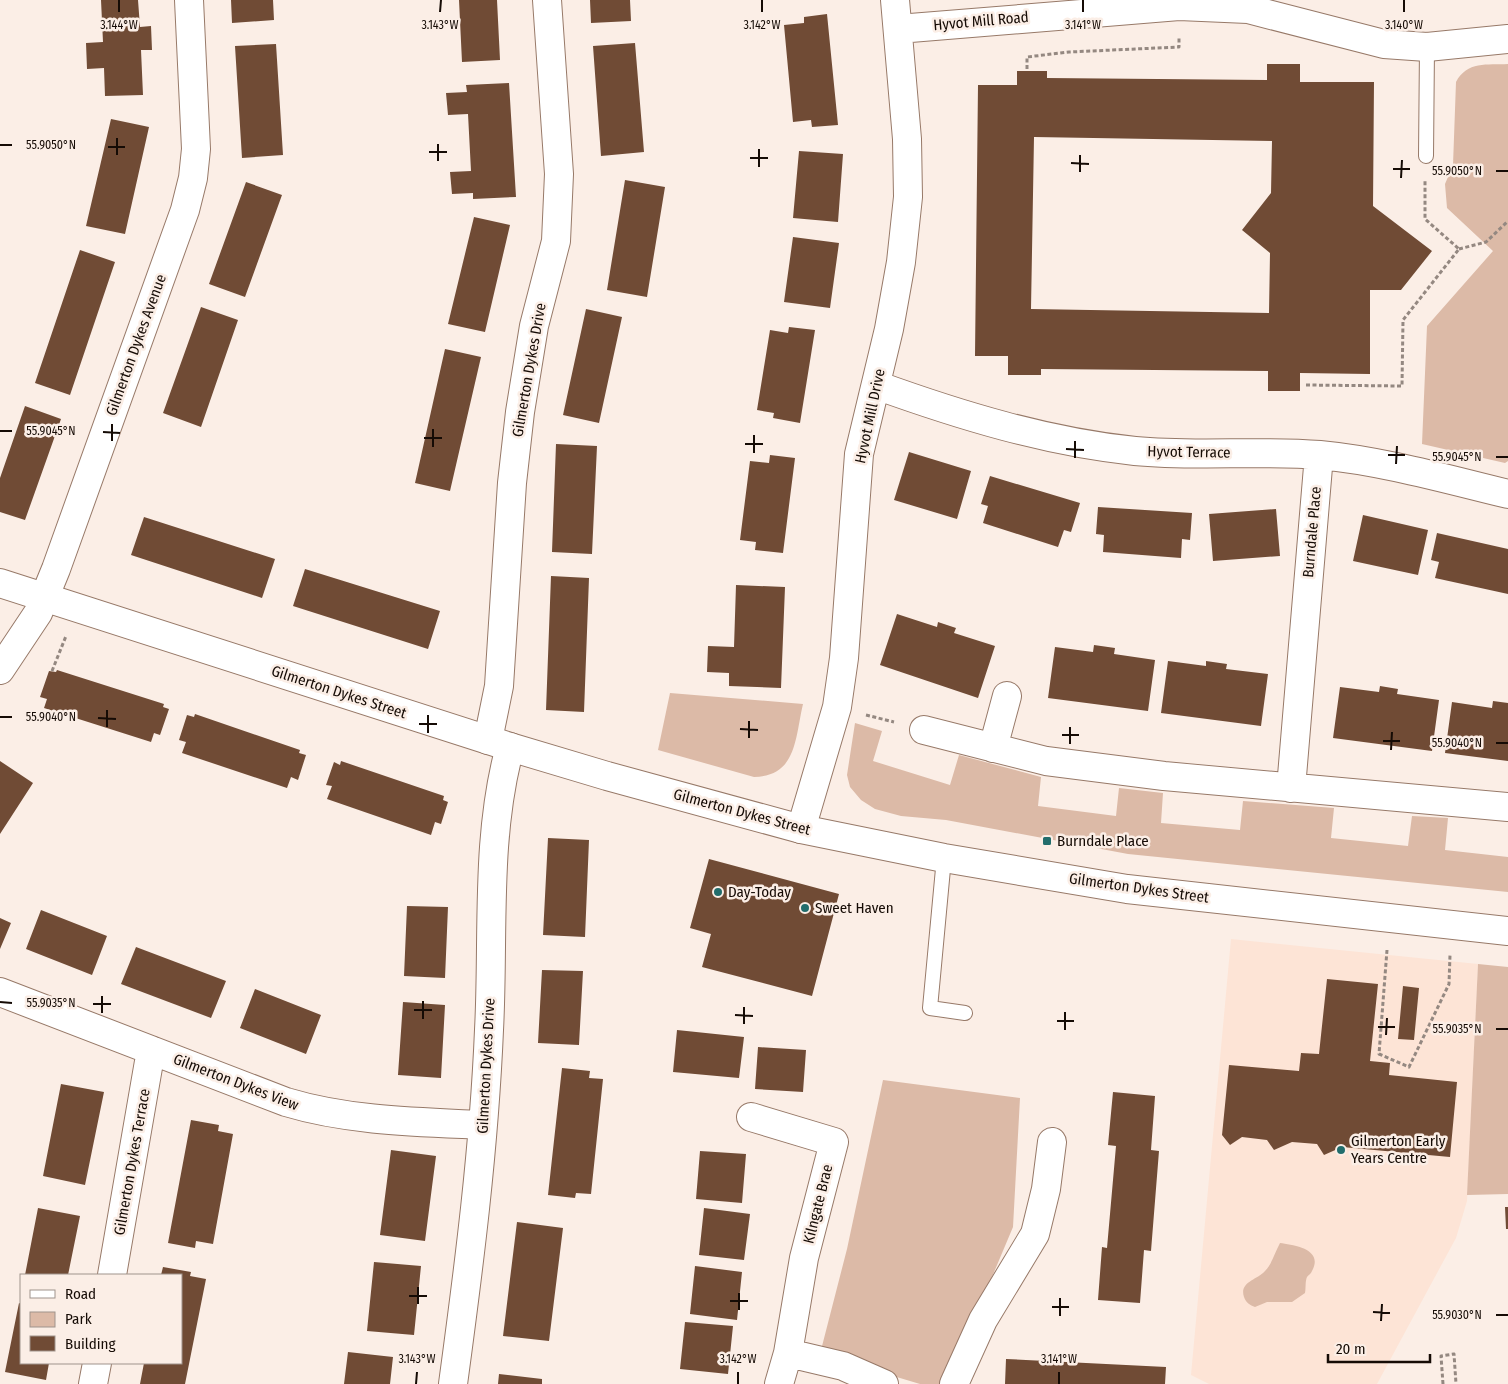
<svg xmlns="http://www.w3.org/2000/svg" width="1508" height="1384" viewBox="0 0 1508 1384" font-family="'Fira Sans Condensed',sans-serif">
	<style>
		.built { fill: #fde4d6 }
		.green { fill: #dcbaa7 }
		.building { fill: #704b35; fill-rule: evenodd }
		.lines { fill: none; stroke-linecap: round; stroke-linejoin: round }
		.service-casing { stroke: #977968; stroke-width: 16 }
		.minor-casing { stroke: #977968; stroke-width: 30 }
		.secondary-casing { stroke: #977968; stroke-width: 30 }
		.path { stroke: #948881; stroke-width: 3; stroke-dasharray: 4 2.5; stroke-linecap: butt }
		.service { stroke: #fff; stroke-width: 14 }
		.minor { stroke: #fff; stroke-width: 28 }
		.secondary { stroke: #fff; stroke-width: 28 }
		.ticks { fill: none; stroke: #150b05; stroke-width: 2 }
		.poi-dot { fill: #226d6c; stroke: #fbeee6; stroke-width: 2 }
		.labels { text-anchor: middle; stroke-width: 5; stroke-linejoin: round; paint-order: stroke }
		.street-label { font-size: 15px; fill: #150b05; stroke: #fbeee6 }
		.poi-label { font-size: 15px; fill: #150b05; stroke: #fbeee6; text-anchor: start }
		.ticks-label { font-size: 12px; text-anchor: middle; fill: #150b05; stroke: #fbeee6; stroke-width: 5; stroke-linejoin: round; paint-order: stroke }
	</style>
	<rect width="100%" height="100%" fill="#fbeee6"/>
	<path class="built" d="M 1231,939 L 1478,964 L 1467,1201 L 1456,1238 L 1377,1384 L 1209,1384 L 1191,1375 Z"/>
	<path class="green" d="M 1508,64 L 1508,461 L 1505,463 L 1422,444 L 1427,326 L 1493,251 L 1447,208 L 1445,184 L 1453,165 L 1456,82 C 1467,61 1487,65 1508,64 Z
		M 670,693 L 803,704 C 795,738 797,776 754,777 L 658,750 Z
		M 855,723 L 882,731 L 873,761 L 950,785 L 959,755 L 1041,777 L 1038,806 L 1116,816 L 1119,788 L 1163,793 L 1161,823 L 1240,830 L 1243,801 L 1334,808 L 1331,838 L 1408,846 L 1412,816 L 1448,818 L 1445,850 L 1508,857 L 1508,892 L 1128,854 L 946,820 L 901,816 L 875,809 L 861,800 L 850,787 L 847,775 Z
		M 1478,964 L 1508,967 L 1508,1194 L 1467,1195 Z
		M 883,1080 L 1020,1098 L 1013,1227 L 947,1384 L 920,1384 L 820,1354 L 847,1249 Z
		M 1280,1243 C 1294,1245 1324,1249 1312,1271 C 1311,1274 1308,1275 1307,1277 C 1305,1281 1306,1289 1305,1293 L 1292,1302 L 1267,1302 L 1255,1307 C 1250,1305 1246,1303 1244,1297 C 1239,1282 1257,1280 1265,1271 C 1272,1264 1275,1252 1280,1243 Z"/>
	<path class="building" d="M 101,0 L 138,0 L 140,27 L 151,26 L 152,50 L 141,50 L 143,95 L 105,96 L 104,68 L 87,69 L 86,43 L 103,42 Z
		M 231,0 L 273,0 L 274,20 L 232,23 Z
		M 459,0 L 497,0 L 500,60 L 462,62 Z
		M 590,0 L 630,0 L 631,21 L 591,23 Z
		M 827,14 L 838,125 L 812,127 L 811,120 L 793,122 L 784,25 L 804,23 L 804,17 Z
		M 635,43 L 644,152 L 601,156 L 593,46 Z
		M 276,44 L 283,155 L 242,158 L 235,46 Z
		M 1267,64 L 1300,64 L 1300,82 L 1374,82 L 1373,206 L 1432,251 L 1401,290 L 1370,290 L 1370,374 L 1300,373 L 1300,391 L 1268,391 L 1268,371 L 1041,369 L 1041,375 L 1008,375 L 1008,356 L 975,356 L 978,85 L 1017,85 L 1017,71 L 1047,71 L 1047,78 L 1267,80 ZM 1034,137 L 1272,141 L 1271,193 L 1242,230 L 1270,253 L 1269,313 L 1031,309 Z
		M 509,83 L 516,197 L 473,199 L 473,193 L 452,194 L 450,172 L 471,171 L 468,114 L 448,115 L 446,93 L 467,92 L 466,85 Z
		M 111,119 L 149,127 L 125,234 L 86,226 Z
		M 799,151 L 843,154 L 838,222 L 793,218 Z
		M 625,180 L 665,187 L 647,297 L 607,290 Z
		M 246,182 L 282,195 L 245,297 L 209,284 Z
		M 474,217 L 510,225 L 485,332 L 448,324 Z
		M 793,237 L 839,243 L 830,308 L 784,302 Z
		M 80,250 L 115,262 L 70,395 L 35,383 Z
		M 201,307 L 238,320 L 201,427 L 163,413 Z
		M 586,309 L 622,317 L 599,423 L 563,415 Z
		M 789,327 L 815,330 L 800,423 L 773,418 L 774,413 L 757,410 L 770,330 L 788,333 Z
		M 445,349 L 481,357 L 450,491 L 415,483 Z
		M 25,406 L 61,419 L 25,520 L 0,512 L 0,478 Z
		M 556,444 L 597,446 L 592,554 L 552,552 Z
		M 909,452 L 971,471 L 957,519 L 894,500 Z
		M 770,455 L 795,458 L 783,553 L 755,550 L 756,542 L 740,540 L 750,461 L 769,463 Z
		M 990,476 L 1080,503 L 1071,532 L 1064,530 L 1058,547 L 983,523 L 988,506 L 981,504 Z
		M 1098,507 L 1192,513 L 1190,540 L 1182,539 L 1181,558 L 1103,552 L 1104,535 L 1096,534 Z
		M 1276,509 L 1280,556 L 1213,561 L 1209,514 Z
		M 1363,515 L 1428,530 L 1418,575 L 1353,561 Z
		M 144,517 L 275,559 L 262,598 L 131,555 Z
		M 1437,533 L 1508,549 L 1508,594 L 1435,578 L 1439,562 L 1431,560 Z
		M 305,569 L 440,611 L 428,649 L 293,606 Z
		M 551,576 L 589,578 L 584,712 L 546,710 Z
		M 736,585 L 785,587 L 781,688 L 729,686 L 729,673 L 707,672 L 708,646 L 734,647 Z
		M 897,614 L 937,627 L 938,622 L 956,628 L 954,633 L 995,646 L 978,698 L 880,665 Z
		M 1094,645 L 1115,648 L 1114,654 L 1155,660 L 1148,711 L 1048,698 L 1055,647 L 1093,652 Z
		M 1168,661 L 1206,666 L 1206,661 L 1227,664 L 1226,669 L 1268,674 L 1261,726 L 1161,713 Z
		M 57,670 L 164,704 L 163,707 L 169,709 L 160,735 L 154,733 L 151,742 L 44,708 L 47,699 L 40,697 L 49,671 L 56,672 Z
		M 1380,686 L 1398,689 L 1397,694 L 1439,700 L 1432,751 L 1333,738 L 1340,687 L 1379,692 Z
		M 1493,701 L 1508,703 L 1508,761 L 1445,753 L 1452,702 L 1492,708 Z
		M 195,714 L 300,750 L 299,753 L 306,755 L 298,780 L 291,777 L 287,788 L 182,753 L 186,742 L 179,740 L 187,715 L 194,717 Z
		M 0,761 L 33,783 L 0,834 Z
		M 341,761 L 444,796 L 443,800 L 448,802 L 441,824 L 435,822 L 431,835 L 327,799 L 332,786 L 326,785 L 334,762 L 340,765 Z
		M 548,838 L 589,840 L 585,937 L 543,935 Z
		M 709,859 L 839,894 L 812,996 L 702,967 L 711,934 L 690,928 Z
		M 407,906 L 448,907 L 445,978 L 404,976 Z
		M 41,910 L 107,936 L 92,975 L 26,949 Z
		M 0,918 L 11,923 L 0,949 Z
		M 136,947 L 226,981 L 211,1018 L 121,984 Z
		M 542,970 L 583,971 L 579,1045 L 538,1043 Z
		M 1327,979 L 1378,984 L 1370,1061 L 1390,1063 L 1389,1075 L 1457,1082 L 1450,1157 L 1342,1147 L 1324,1155 L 1317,1144 L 1292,1142 L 1274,1150 L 1267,1140 L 1242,1137 L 1230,1145 L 1222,1135 L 1229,1065 L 1299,1071 L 1301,1053 L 1319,1054 Z
		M 1403,986 L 1419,988 L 1414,1040 L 1398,1039 Z
		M 255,989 L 321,1015 L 306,1054 L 240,1028 Z
		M 403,1002 L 445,1005 L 441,1078 L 398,1075 Z
		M 677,1030 L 744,1037 L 739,1078 L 673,1072 Z
		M 758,1047 L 806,1050 L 803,1092 L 755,1089 Z
		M 562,1068 L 590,1071 L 589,1078 L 603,1079 L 591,1194 L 576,1193 L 575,1198 L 548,1195 Z
		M 61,1084 L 104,1092 L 85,1185 L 43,1176 Z
		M 1113,1092 L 1155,1096 L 1151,1150 L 1159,1151 L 1151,1251 L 1144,1250 L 1140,1303 L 1098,1300 L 1102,1247 L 1107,1248 L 1116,1146 L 1108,1145 Z
		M 191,1120 L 219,1125 L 218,1131 L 233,1134 L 213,1244 L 196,1241 L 195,1248 L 168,1243 Z
		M 391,1150 L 436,1156 L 425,1241 L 380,1235 Z
		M 700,1151 L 746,1154 L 742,1203 L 696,1199 Z
		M 1505,1207 L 1508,1207 L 1508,1229 L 1506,1229 Z
		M 38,1208 L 80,1216 L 68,1275 L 25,1275 Z
		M 704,1208 L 750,1214 L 744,1260 L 699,1255 Z
		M 517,1222 L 563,1228 L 549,1341 L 503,1336 Z
		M 374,1262 L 421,1266 L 414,1335 L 367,1331 Z
		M 695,1266 L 742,1272 L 737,1320 L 690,1314 Z
		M 163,1267 L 191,1272 L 190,1276 L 206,1279 L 185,1384 L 140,1384 L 144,1363 L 181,1363 L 181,1275 L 161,1275 Z
		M 19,1303 L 21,1304 L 21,1363 L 49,1363 L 46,1380 L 5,1372 Z
		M 685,1322 L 733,1326 L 728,1374 L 680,1369 Z
		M 348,1352 L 393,1357 L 390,1384 L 344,1384 Z
		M 1006,1359 L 1166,1367 L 1165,1384 L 1005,1384 Z
		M 499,1374 L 542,1379 L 542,1384 L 498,1384 Z"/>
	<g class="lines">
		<defs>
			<path id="service" d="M 1426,156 L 1427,47
				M 944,858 L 930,1008 L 965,1013"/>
			<path id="minor" d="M 898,29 L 1179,6 L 1248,9 L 1384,44 L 1427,47 L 1508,39
				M 876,385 C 959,415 1047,442 1135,451 C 1196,457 1258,450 1320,455 C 1383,461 1446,479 1508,494
				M 0,670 L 38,613 L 56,569 L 185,210 L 193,178 L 196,149 L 189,0
				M 924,730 L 1046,761 L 1164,776 L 1508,807
				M 488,740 L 499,686 L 512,483 L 520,412 L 534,326 L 556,241 L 559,174 L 547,0
				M 993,748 L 1007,696
				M 1291,788 L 1319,455
				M 801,829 L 837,707 L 844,658 L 859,454 L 889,329 L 901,262 L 908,197 L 907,139 L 895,0
				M 0,992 L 286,1102 C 349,1121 417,1122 483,1125
				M 751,1117 L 834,1142 L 804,1258 L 788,1353 L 779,1384
				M 112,1275 L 151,1050
				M 788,1353 L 843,1366 L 884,1384
				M 93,1384 L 97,1363
				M 453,1384 C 469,1266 484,1149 489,1030 C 494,936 485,838 510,747
				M 954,1384 L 983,1320 L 1035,1234 L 1046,1189 L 1052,1142"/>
			<path id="secondary" d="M 0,583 L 510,747 L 607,776 L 801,829 L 944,858 L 1127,889 L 1508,931"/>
		</defs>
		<use href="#service" class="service-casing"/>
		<use href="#minor" class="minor-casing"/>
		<use href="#secondary" class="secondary-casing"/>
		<path class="path" d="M 1027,69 L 1027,57 L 1069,52 L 1179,47 L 1179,37
			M 1459,249 L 1486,242 L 1508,221
			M 1306,385 L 1402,386 L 1403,320 L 1459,249 L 1425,219 L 1425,179
			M 52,671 L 66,636
			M 866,715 L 894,722
			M 1387,950 L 1379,1054 L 1409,1067 L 1449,984 L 1450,955
			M 1443,1384 L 1441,1356 L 1454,1354 L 1456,1384"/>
		<use href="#service" class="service"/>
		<use href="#minor" class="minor"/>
		<use href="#secondary" class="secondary"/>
	</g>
	<path class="ticks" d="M 119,12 L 119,0M 440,12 L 441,0M 762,12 L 762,0M 1083,12 L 1083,0M 1404,12 L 1404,0M 0,145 L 12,145M 108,147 L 125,147M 429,152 L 447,152M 117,155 L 117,138M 750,158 L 768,158M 438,161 L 438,144M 1071,163 L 1089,164M 759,167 L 759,149M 1393,169 L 1410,169M 1496,171 L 1508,171M 1080,172 L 1080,155M 1401,178 L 1402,160M 0,431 L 12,431M 103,432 L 120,433M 424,438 L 442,438M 112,441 L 112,424M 745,444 L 763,444M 433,447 L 433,429M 1066,449 L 1084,450M 754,453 L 754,435M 1388,455 L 1405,455M 1496,457 L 1508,457M 1075,458 L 1075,441M 1396,464 L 1397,446M 0,717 L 12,717M 98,718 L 116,719M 419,724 L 437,724M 107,727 L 107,710M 740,729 L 758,730M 428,733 L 428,715M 1062,735 L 1079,735M 749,738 L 749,721M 1383,741 L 1400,741M 1496,743 L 1508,743M 1070,744 L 1070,727M 1391,750 L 1392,732M 0,1002 L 12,1003M 93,1004 L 111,1004M 414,1010 L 432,1010M 102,1013 L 102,996M 735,1015 L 753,1016M 423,1019 L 423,1001M 1057,1021 L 1074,1021M 744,1024 L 744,1007M 1378,1027 L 1395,1027M 1496,1029 L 1508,1029M 1065,1030 L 1065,1012M 1386,1035 L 1387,1018M 409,1296 L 427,1296M 730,1301 L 748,1301M 418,1304 L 418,1287M 1052,1307 L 1069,1307M 739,1310 L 739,1293M 1373,1312 L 1390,1313M 1496,1315 L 1508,1315M 1060,1316 L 1060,1298M 1381,1321 L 1382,1304M 416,1384 L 417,1372M 738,1384 L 738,1372M 1059,1384 L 1059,1372"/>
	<g class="poi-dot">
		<rect x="1042" y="836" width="10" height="10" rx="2.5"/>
		<circle cx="718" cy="892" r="5"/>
		<circle cx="805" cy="908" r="5"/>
		<circle cx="1341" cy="1150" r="5"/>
	</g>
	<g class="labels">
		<g class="street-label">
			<text transform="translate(981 21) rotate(-5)" y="5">Hyvot Mill Road</text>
			<text transform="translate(136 345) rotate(-70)" y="5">Gilmerton Dykes Avenue</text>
			<text transform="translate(529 370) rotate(-80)" y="5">Gilmerton Dykes Drive</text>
			<text transform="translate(870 416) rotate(-78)" y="5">Hyvot Mill Drive</text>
			<text transform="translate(1189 452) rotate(1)" y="5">Hyvot Terrace</text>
			<text transform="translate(1312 532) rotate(-85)" y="5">Burndale Place</text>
			<text transform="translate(339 692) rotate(18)" y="5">Gilmerton Dykes Street</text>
			<text transform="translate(742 812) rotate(15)" y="5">Gilmerton Dykes Street</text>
			<text transform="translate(1139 888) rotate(8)" y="5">Gilmerton Dykes Street</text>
			<text transform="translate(486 1066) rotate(-87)" y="5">Gilmerton Dykes Drive</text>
			<text transform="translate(236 1082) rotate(21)" y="5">Gilmerton Dykes View</text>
			<text transform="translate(132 1162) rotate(-80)" y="5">Gilmerton Dykes Terrace</text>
			<text transform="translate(818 1204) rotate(-76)" y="5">Kilngate Brae</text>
		</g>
		<g class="poi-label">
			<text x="1057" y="846">Burndale Place</text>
			<text x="728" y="897">Day-Today</text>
			<text x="815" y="913">Sweet Haven</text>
			<text x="1351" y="1146">Gilmerton Early<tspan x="1351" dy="17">Years Centre</tspan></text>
		</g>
	</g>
	<g class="ticks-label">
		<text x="119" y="29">3.144°W</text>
		<text x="440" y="29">3.143°W</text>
		<text x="762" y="29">3.142°W</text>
		<text x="1083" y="29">3.141°W</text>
		<text x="1404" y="29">3.140°W</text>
		<text x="51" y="149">55.9050°N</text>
		<text x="1457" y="175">55.9050°N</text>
		<text x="51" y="435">55.9045°N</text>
		<text x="1457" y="461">55.9045°N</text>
		<text x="51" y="721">55.9040°N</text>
		<text x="1457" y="747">55.9040°N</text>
		<text x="51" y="1007">55.9035°N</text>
		<text x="1457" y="1033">55.9035°N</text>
		<text x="1457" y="1319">55.9030°N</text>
		<text x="417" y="1363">3.143°W</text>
		<text x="738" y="1363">3.142°W</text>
		<text x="1059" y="1363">3.141°W</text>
	</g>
	<rect x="20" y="1274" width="162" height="90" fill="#fbeee6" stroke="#9f938c"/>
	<rect x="30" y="1290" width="25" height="8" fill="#ffffff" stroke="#9f938c"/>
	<text x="65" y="1299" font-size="15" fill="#150b05">Road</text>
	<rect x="30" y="1312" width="25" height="15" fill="#dcbaa7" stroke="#9f938c"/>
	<text x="65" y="1324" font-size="15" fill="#150b05">Park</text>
	<rect x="30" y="1336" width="25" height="15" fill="#704b35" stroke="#9f938c"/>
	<text x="65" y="1349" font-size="15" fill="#150b05">Building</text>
	<path d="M1328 1354v8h102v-8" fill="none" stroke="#150b05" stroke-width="2.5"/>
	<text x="1336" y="1354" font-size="15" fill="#150b05" stroke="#fbeee6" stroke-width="4" paint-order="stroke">20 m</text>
</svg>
